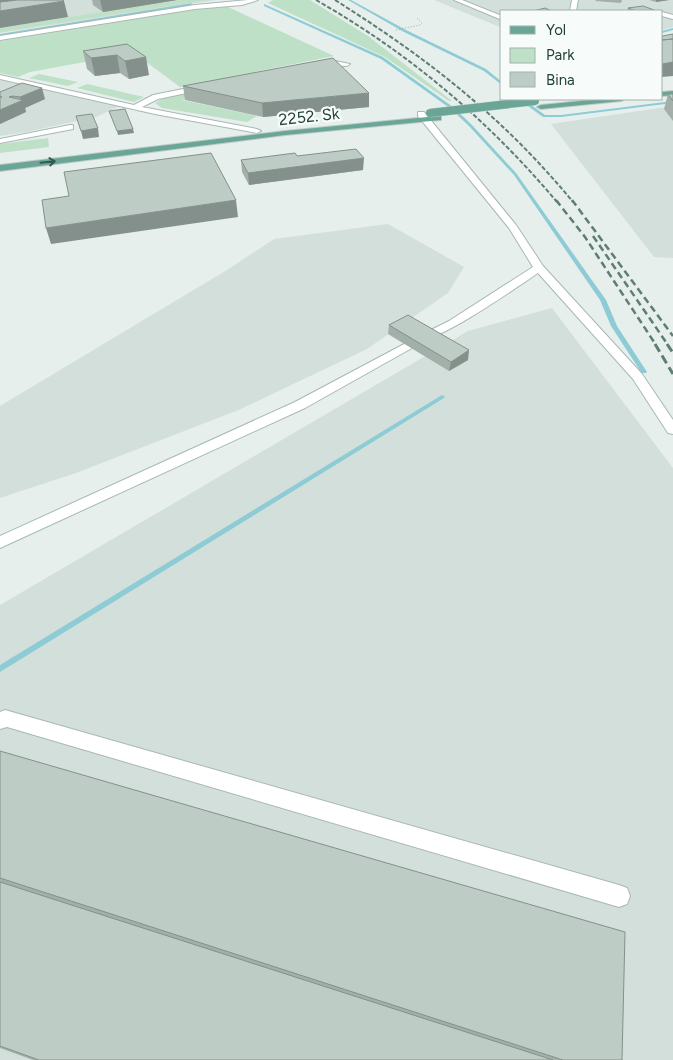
<svg xmlns="http://www.w3.org/2000/svg" width="673" height="1060" viewBox="0 0 673 1060" font-family="Figtree,sans-serif">
	<style>
		.built { fill: #d3dfda }
		.green { fill: #bee0c7 }
		.lines { fill: none; stroke-linecap: round; stroke-linejoin: round }
		.stream { fill: #8dcbd5; fill-rule: evenodd }
		.minor-casing { stroke: #a8b8b2; stroke-width: 2 }
		.major-casing { stroke: #c1cac8; stroke-width: 2 }
		.path { stroke: #85b3a4; stroke-width: 1; stroke-dasharray: 1 2; stroke-linecap: butt }
		.minor { fill: #fff; fill-rule: evenodd }
		.major { fill: #69a695; fill-rule: evenodd }
		.rail-far2 { stroke: #5e7d74; stroke-width: 2; stroke-dasharray: 4.5 2; stroke-linecap: butt }
		.rail-far1 { stroke: #5e7d74; stroke-width: 2.5; stroke-dasharray: 7 4; stroke-linecap: butt }
		.rail { stroke: #5e7d74; stroke-width: 3; stroke-dasharray: 9 4.5; stroke-linecap: butt }
		.major-bridge-casing { stroke: #c1cac8; stroke-width: 9; stroke-linecap: butt }
		.major-bridge { stroke: #69a695; stroke-width: 8 }
		.wall { fill: #a3b0aa }
		.shaded-wall { fill: #84908b }
		.building { fill: #bdcdc6; stroke: #84908b }
		.oneway { stroke: #345b50 }
		.labels { text-anchor: middle; stroke-width: 4.5; stroke-linejoin: round; paint-order: stroke }
		.far-street-label { font-size: 16px; fill: #234239; stroke: #f7fbf9 }
	</style>
	<rect width="100%" height="100%" fill="#e6efeb"/>
	<path class="built" d="M 0,0 L 217,0 L 0,33 Z
		M 434,0 L 673,0 L 673,27 L 662,30 L 662,11 L 502,11 L 502,28 Z
		M 0,80 L 120,106 L 96,117 L 26,132 L 0,136 Z
		M 673,106 L 673,258 L 654,257 L 551,124 Z
		M 388,224 L 464,267 L 448,293 L 367,349 L 241,409 L 76,473 L 0,498 L 0,406 L 227,270 L 274,239 Z
		M 552,308 L 673,468 L 673,1060 L 0,1060 L 0,605 L 468,331 Z"/>
	<path class="green" d="M 179,0 L 206,0 L 0,32 L 0,28 Z
		M 273,0 L 310,0 L 368,36 L 452,101 L 449,101 L 385,57 L 268,3 Z
		M 228,7 L 334,56 L 180,87 L 134,53 L 30,72 L 18,77 L 0,73 L 0,41 L 193,10 Z
		M 39,74 L 78,82 L 68,86 L 29,78 Z
		M 87,84 L 144,97 L 134,102 L 77,88 Z
		M 201,90 L 206,94 L 182,100 L 257,116 L 247,122 L 162,108 L 155,103 L 165,97 Z
		M 48,138 L 49,147 L 0,153 L 0,144 Z"/>
	<g class="lines">
		<path class="stream" d="M 348,0 L 351,0 L 406,30 L 486,69 L 502,82 L 502,85 L 484,71 L 404,32 Z
			M 192,3 L 191,5 L 0,36 L 0,34 Z
			M 264,4 L 383,57 L 453,107 L 471,124 L 516,173 L 606,300 L 617,326 L 647,372 L 646,373 L 642,373 L 641,372 L 611,326 L 600,300 L 514,175 L 469,126 L 451,109 L 381,59 L 264,6 Z
			M 673,28 L 673,30 L 662,33 L 662,31 Z
			M 521,99 L 523,99 L 545,115 L 561,115 L 673,101 L 673,103 L 561,117 L 543,117 L 521,101 Z
			M 442,395 L 445,397 L 444,398 L 0,672 L 0,665 Z"/>
		<defs>
			<path id="minor" d="M 248,0 L 258,0 L 242,5 L 195,9 L 0,40 L 0,36 L 195,5 Z
				M 454,0 L 462,0 L 502,16 L 502,20 Z
				M 572,0 L 578,0 L 576,11 L 570,11 Z
				M 662,12 L 673,15 L 673,19 L 662,16 Z
				M 330,60 L 350,64 L 347,66 L 319,65 L 316,63 Z
				M 0,75 L 134,105 L 153,95 L 203,85 L 206,85 L 206,89 L 158,99 L 142,107 L 257,129 L 261,131 L 257,133 L 155,114 L 0,79 Z
				M 418,112 L 424,112 L 516,225 L 543,266 L 642,374 L 673,420 L 673,434 L 668,433 L 633,379 L 538,273 C 520,285 439,342 423,338 L 421,336 L 423,334 L 449,321 L 533,267 L 509,228 L 418,116 Z
				M 70,125 L 73,125 L 73,129 L 0,143 L 0,139 Z
				M 408,342 L 414,346 L 412,348 L 305,408 L 0,548 L 0,536 L 295,402 Z
				M 5,710 L 619,885 L 627,888 L 630,896 L 627,904 L 619,907 L 7,727 L 0,729 L 0,712 Z"/>
			<path id="major" d="M 673,91 L 673,95 L 662,96 L 662,92 Z
				M 601,99 L 625,99 L 621,101 L 541,109 L 537,107 L 541,105 Z
				M 438,116 L 441,116 L 441,120 L 285,135 L 0,171 L 0,165 L 285,131 Z"/>
		</defs>
		<use href="#minor" class="minor-casing"/>
		<use href="#major" class="major-casing"/>
		<path class="path" d="M 396,30 L 420,25 L 422,23 L 417,18"/>
		<use href="#minor" class="minor"/>
		<use href="#major" class="major"/>
		<path class="rail-far2" d="M 316,0 C 409,53 488,120 557,202
			M 335,0 C 427,58 503,117 573,202"/>
		<path class="rail-far1" d="M 556,200 L 585,237 L 656,345
			M 572,200 L 673,336
			M 593,236 L 668,345"/>
		<path class="rail" d="M 655,344 L 673,374
			M 667,344 L 673,353"/>
		<defs>
			<path id="major-bridge" d="M 430,113 L 535,101"/>
		</defs>
		<use href="#major-bridge" class="major-bridge-casing"/>
		<use href="#major-bridge" class="major-bridge"/>
	</g>
	<path class="wall" d="M 92,0 L 177,0 L 103,12 L 93,5 Z
		M 596,0 L 622,0 L 621,3 L 595,1 Z
		M 649,0 L 669,0 L 656,2 Z
		M 628,8 L 657,11 L 627,11 Z
		M 127,44 L 149,75 L 129,79 L 120,73 L 95,76 L 87,69 L 83,51 Z
		M 183,86 L 369,107 L 263,117 L 185,100 Z
		M 0,92 L 45,99 L 25,108 L 26,112 L 0,124 Z
		M 668,94 L 673,94 L 673,121 L 664,109 Z
		M 297,156 L 363,170 L 249,185 L 242,172 L 241,160 Z
		M 389,325 L 468,360 L 449,371 L 388,334 Z
		M 0,751 L 622,1060 L 33,1060 L 0,1048 Z"/>
	<path class="shaded-wall" d="M 0,0 L 52,0 L 0,10 Z
		M 100,0 L 177,0 L 103,12 Z
		M 656,0 L 669,0 L 656,2 Z
		M 64,1 L 68,17 L 0,28 L 0,11 Z
		M 117,55 L 120,73 L 95,76 L 91,58 Z
		M 146,57 L 149,75 L 129,79 L 125,61 Z
		M 673,62 L 673,76 L 662,77 L 662,64 Z
		M 42,88 L 45,99 L 25,108 L 26,112 L 0,124 L 0,110 L 9,97 L 13,96 L 15,104 L 21,101 L 20,97 Z
		M 369,93 L 369,107 L 263,117 L 262,103 Z
		M 98,128 L 99,137 L 83,139 L 81,131 Z
		M 133,129 L 134,133 L 118,135 L 117,131 Z
		M 364,158 L 363,170 L 249,185 L 248,173 Z
		M 236,200 L 238,217 L 51,244 L 46,228 Z
		M 469,350 L 468,360 L 449,371 L 451,362 Z"/>
	<path class="building" d="M 17,0 L 63,0 L 64,1 L 0,11 L 0,2 Z
		M 643,6 L 657,11 L 636,11 L 628,8 Z
		M 545,8 L 552,11 L 533,11 Z
		M 673,34 L 673,39 L 662,40 L 662,36 Z
		M 673,39 L 673,62 L 662,64 L 662,40 Z
		M 127,44 L 146,57 L 125,61 L 117,55 L 91,58 L 83,51 Z
		M 333,58 L 369,93 L 262,103 L 183,86 Z
		M 22,83 L 42,88 L 20,97 L 13,96 L 9,97 L 23,100 L 0,110 L 0,97 L 2,97 L 0,97 L 0,92 Z
		M 668,94 L 673,94 L 673,101 Z
		M 125,109 L 133,129 L 117,131 L 109,111 Z
		M 92,114 L 98,128 L 81,131 L 76,116 Z
		M 356,149 L 364,158 L 248,173 L 241,160 L 295,153 L 297,156 Z
		M 211,153 L 236,200 L 46,228 L 42,200 L 69,196 L 64,172 Z
		M 408,315 L 469,350 L 451,362 L 389,325 Z
		M 0,751 L 625,932 L 622,1060 L 563,1060 L 0,878 Z
		M 0,882 L 553,1060 L 39,1060 L 0,1046 Z"/>
	<defs><path id="oneway-shaft" d="M-6 0H5M1.5-3L5.5 0L1.5 3" fill="none" stroke-width="1.6" stroke-linecap="round" stroke-linejoin="round" transform="scale(1.25)"/></defs>
	<use class="oneway" href="#oneway-shaft" transform="translate(48 162) rotate(-6)"/>
	<g class="labels">
		<g class="far-street-label">
			<text transform="translate(309 116) rotate(-6)" y="6">2252. Sk</text>
		</g>
	</g>
	<rect x="500" y="10" width="162" height="90" fill="#f7fbf9" stroke="#a2b1ac"/>
	<rect x="510" y="26" width="25" height="8" fill="#69a695" stroke="#a2b1ac"/>
	<text x="546" y="35" font-size="15" fill="#234239">Yol</text>
	<rect x="510" y="48" width="25" height="15" fill="#bee0c7" stroke="#a2b1ac"/>
	<text x="546" y="60" font-size="15" fill="#234239">Park</text>
	<rect x="510" y="72" width="25" height="15" fill="#bdcdc6" stroke="#a2b1ac"/>
	<text x="546" y="85" font-size="15" fill="#234239">Bina</text>
</svg>
